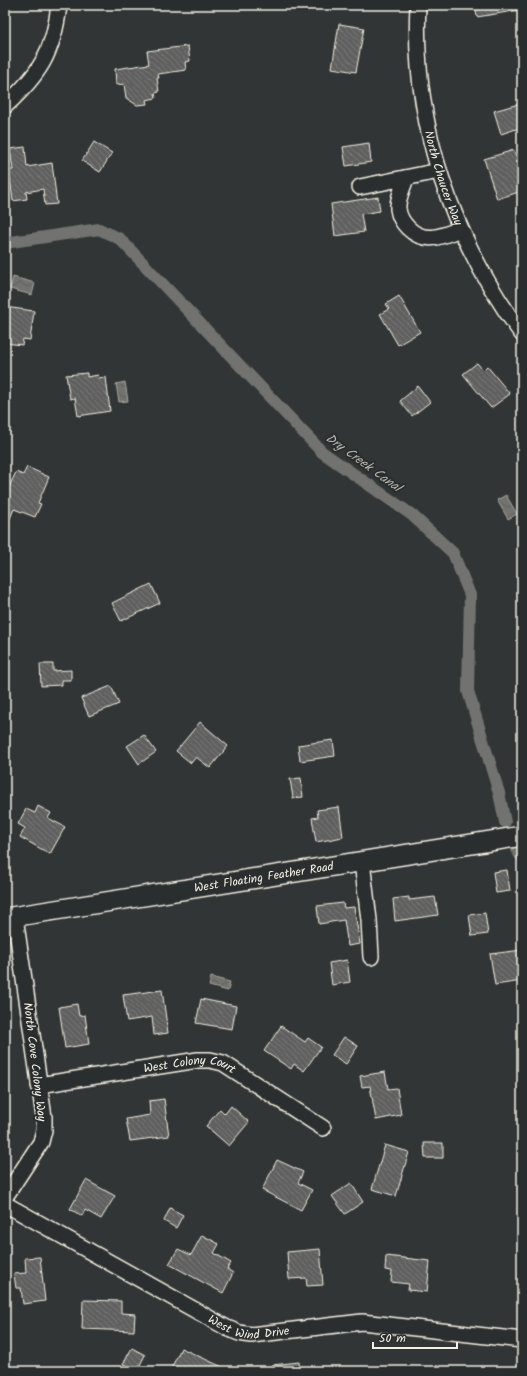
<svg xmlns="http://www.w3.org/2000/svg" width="527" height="1376" viewBox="0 0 527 1376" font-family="Kalam,sans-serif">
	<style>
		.water { fill: url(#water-waves); stroke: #a6a5a0 }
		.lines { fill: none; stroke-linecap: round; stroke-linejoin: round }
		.canal { stroke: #727370; stroke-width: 12 }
		.building { fill: url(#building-back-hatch); stroke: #f4f1e8 }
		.minor-casing { stroke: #f4f1e8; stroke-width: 18 }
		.major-casing { stroke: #f4f1e8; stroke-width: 22 }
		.minor { stroke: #2a2d2e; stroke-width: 15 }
		.major { stroke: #2a2d2e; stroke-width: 19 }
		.labels { text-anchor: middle; stroke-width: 4; stroke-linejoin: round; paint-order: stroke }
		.street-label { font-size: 12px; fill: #f4f1e8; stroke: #2a2d2e }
		.water-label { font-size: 13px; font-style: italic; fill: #b3b2ac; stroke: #2a2d2e }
	</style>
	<defs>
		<pattern id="water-waves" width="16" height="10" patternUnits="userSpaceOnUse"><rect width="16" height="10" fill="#727370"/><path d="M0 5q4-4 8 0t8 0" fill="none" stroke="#5e5e5b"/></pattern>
		<pattern id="building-back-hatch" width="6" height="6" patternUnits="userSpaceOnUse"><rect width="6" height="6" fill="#5f605f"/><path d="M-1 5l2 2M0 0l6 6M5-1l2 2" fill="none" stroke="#777776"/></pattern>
	</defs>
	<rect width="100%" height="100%" fill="#323535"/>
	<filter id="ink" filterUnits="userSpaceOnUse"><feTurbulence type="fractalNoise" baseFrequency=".025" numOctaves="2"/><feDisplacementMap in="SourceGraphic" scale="8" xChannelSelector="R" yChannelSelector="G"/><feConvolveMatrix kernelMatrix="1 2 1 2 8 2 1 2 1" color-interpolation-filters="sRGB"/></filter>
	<g filter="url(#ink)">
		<path class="water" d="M 13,277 L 35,283 L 32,295 L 10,289 Z
			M 125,382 L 128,401 L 119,402 L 116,384 Z
			M 506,495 L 517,514 L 508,519 L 497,500 Z
			M 211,977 L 230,982 L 228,991 L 209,986 Z"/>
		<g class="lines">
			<path class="canal" d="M 5,243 L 99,229 L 120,239 L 322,452 L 412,515 L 453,553 L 470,595 L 468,691 L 499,793 L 505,822
				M 516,847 L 520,855 L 522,854"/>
		</g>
		<path class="building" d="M 475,5 L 520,5 L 520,10 L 477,17 Z
			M 339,24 L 364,28 L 356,72 L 332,68 Z
			M 188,46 L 190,61 L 185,62 L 186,70 L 158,74 L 159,78 L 157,78 L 159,92 L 155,93 L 156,98 L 146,100 L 147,104 L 137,105 L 126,98 L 124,84 L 116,85 L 115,69 L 149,64 L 147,51 Z
			M 522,103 L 522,127 L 501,134 L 494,111 Z
			M 94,142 L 112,153 L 100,172 L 82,161 Z
			M 369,143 L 371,162 L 346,166 L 343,147 Z
			M 25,147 L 27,167 L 52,163 L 57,204 L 45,205 L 43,189 L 26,192 L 27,199 L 13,201 L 9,170 L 13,170 L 10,149 Z
			M 514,150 L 522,175 L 522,191 L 497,199 L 484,159 Z
			M 378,197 L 380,211 L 361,214 L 364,232 L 335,236 L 331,204 Z
			M 399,296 L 420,332 L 398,345 L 380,314 L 389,309 L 386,304 Z
			M 5,307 L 34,311 L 30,340 L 23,339 L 22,345 L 5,343 Z
			M 477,363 L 483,370 L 487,366 L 510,394 L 491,408 L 463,374 Z
			M 87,373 L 87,377 L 98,375 L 99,378 L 106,377 L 110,411 L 78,416 L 75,398 L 70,399 L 66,375 Z
			M 418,386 L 430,402 L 412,416 L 400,401 Z
			M 27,467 L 49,477 L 38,503 L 41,504 L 35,517 L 14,509 L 5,530 L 5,496 L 16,472 L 23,475 Z
			M 151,584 L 160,603 L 121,621 L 112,603 Z
			M 40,664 L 53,664 L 53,671 L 71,670 L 71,680 L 62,680 L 62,685 L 41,686 Z
			M 111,686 L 119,704 L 89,716 L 81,698 Z
			M 200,722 L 228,746 L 210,768 L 196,757 L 191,763 L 176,751 Z
			M 144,735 L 156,752 L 139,764 L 127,746 Z
			M 333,740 L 335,756 L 300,761 L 298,745 Z
			M 301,778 L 303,797 L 293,798 L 290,779 Z
			M 38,806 L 51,813 L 48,818 L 65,827 L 50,854 L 20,837 L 25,828 L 18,824 L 26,809 L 35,813 Z
			M 339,807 L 343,837 L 316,842 L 312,818 L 318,817 L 317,810 Z
			M 507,870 L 510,891 L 496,893 L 493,872 Z
			M 409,897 L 409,900 L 435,897 L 438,915 L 395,921 L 393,899 Z
			M 343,903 L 344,908 L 354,907 L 360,944 L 348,946 L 344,920 L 319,924 L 317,906 Z
			M 485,913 L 488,934 L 472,936 L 469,915 Z
			M 522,950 L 522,981 L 495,985 L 490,954 Z
			M 347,960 L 350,982 L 332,985 L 329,963 Z
			M 162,990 L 168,1033 L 154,1035 L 152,1017 L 127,1021 L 123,995 Z
			M 201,999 L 236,1006 L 232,1029 L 196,1023 Z
			M 77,1004 L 79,1016 L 85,1015 L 89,1044 L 65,1048 L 59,1007 Z
			M 281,1026 L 305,1042 L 308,1038 L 321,1047 L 304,1071 L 294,1064 L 291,1069 L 264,1051 Z
			M 344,1037 L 358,1046 L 346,1064 L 332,1055 Z
			M 385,1072 L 388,1089 L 397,1088 L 401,1115 L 376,1120 L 370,1086 L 362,1087 L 360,1076 Z
			M 164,1099 L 169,1136 L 130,1141 L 126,1119 L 150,1115 L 149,1101 Z
			M 231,1106 L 249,1122 L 229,1146 L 206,1126 L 220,1109 L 225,1114 Z
			M 424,1143 L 443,1143 L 443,1158 L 425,1158 Z
			M 385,1145 L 409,1152 L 396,1196 L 372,1189 Z
			M 277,1160 L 303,1172 L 298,1183 L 312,1190 L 301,1210 L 262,1190 Z
			M 86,1180 L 115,1196 L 101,1219 L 85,1210 L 82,1216 L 70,1209 Z
			M 351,1183 L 363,1202 L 345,1214 L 332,1196 Z
			M 170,1208 L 183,1215 L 176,1228 L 164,1221 Z
			M 202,1235 L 219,1244 L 214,1253 L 231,1263 L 227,1269 L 233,1273 L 223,1293 L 169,1264 L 178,1249 L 191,1255 Z
			M 320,1249 L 323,1285 L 307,1286 L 306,1278 L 289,1279 L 287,1252 Z
			M 386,1256 L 430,1261 L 427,1292 L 408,1290 L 409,1284 L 391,1282 L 392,1271 L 385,1270 Z
			M 40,1257 L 45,1301 L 23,1304 L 21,1288 L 16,1288 L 14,1274 L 26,1273 L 25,1258 Z
			M 83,1300 L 121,1301 L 121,1313 L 135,1314 L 134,1331 L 82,1329 Z
			M 132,1348 L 145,1355 L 137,1371 L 123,1364 Z
			M 181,1348 L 231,1371 L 170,1371 Z
			M 299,1362 L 300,1371 L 273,1371 L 272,1365 Z"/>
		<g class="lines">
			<defs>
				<g id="minor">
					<path id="s1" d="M 418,5 C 412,123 452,239 522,334"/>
					<path d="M 5,106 C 39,75 54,52 59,5"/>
					<path d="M 406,178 C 403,188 397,199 398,209 C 399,217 403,223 408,228 C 424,244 441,237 460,229"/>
					<path d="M 360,187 L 439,171"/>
					<path d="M 362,862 L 369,920 L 371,957"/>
					<path id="s2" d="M 39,1085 L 198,1060 L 210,1060 L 223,1063 L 323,1128"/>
					<path d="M 5,1197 L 41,1142 L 44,1130 L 44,1117 L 15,917"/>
					<path id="s3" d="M 5,1204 L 227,1328 L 239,1333 L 251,1335 L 362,1322 L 522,1340"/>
				</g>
				<g id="major">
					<path id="s4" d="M 5,918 L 522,836"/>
				</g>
			</defs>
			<use href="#minor" class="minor-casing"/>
			<use href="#major" class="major-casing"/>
			<use href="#minor" class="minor"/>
			<use href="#major" class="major"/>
		</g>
	</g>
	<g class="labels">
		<g class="street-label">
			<text dy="4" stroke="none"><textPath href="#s1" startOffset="176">North Chaucer Way</textPath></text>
			<text dy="4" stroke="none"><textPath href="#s4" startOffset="262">West Floating Feather Road</textPath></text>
			<text transform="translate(35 1062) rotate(83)" y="4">North Cove Colony Way</text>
			<text dy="4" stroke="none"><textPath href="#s2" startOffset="153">West Colony Court</textPath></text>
			<text dy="4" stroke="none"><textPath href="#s3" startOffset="276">West Wind Drive</textPath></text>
		</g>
		<g class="water-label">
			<text transform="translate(364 462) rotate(36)" y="5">Dry Creek Canal</text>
		</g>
	</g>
	<rect width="527" height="1376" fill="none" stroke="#2a2d2e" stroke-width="20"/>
	<rect x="10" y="10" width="507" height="1356" fill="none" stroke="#f4f1e8" stroke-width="1.5" filter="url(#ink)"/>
	<path d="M373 1342v6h84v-6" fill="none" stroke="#f4f1e8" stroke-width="2"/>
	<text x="379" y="1342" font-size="12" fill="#f4f1e8" stroke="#2a2d2e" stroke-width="3" paint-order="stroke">50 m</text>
</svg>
